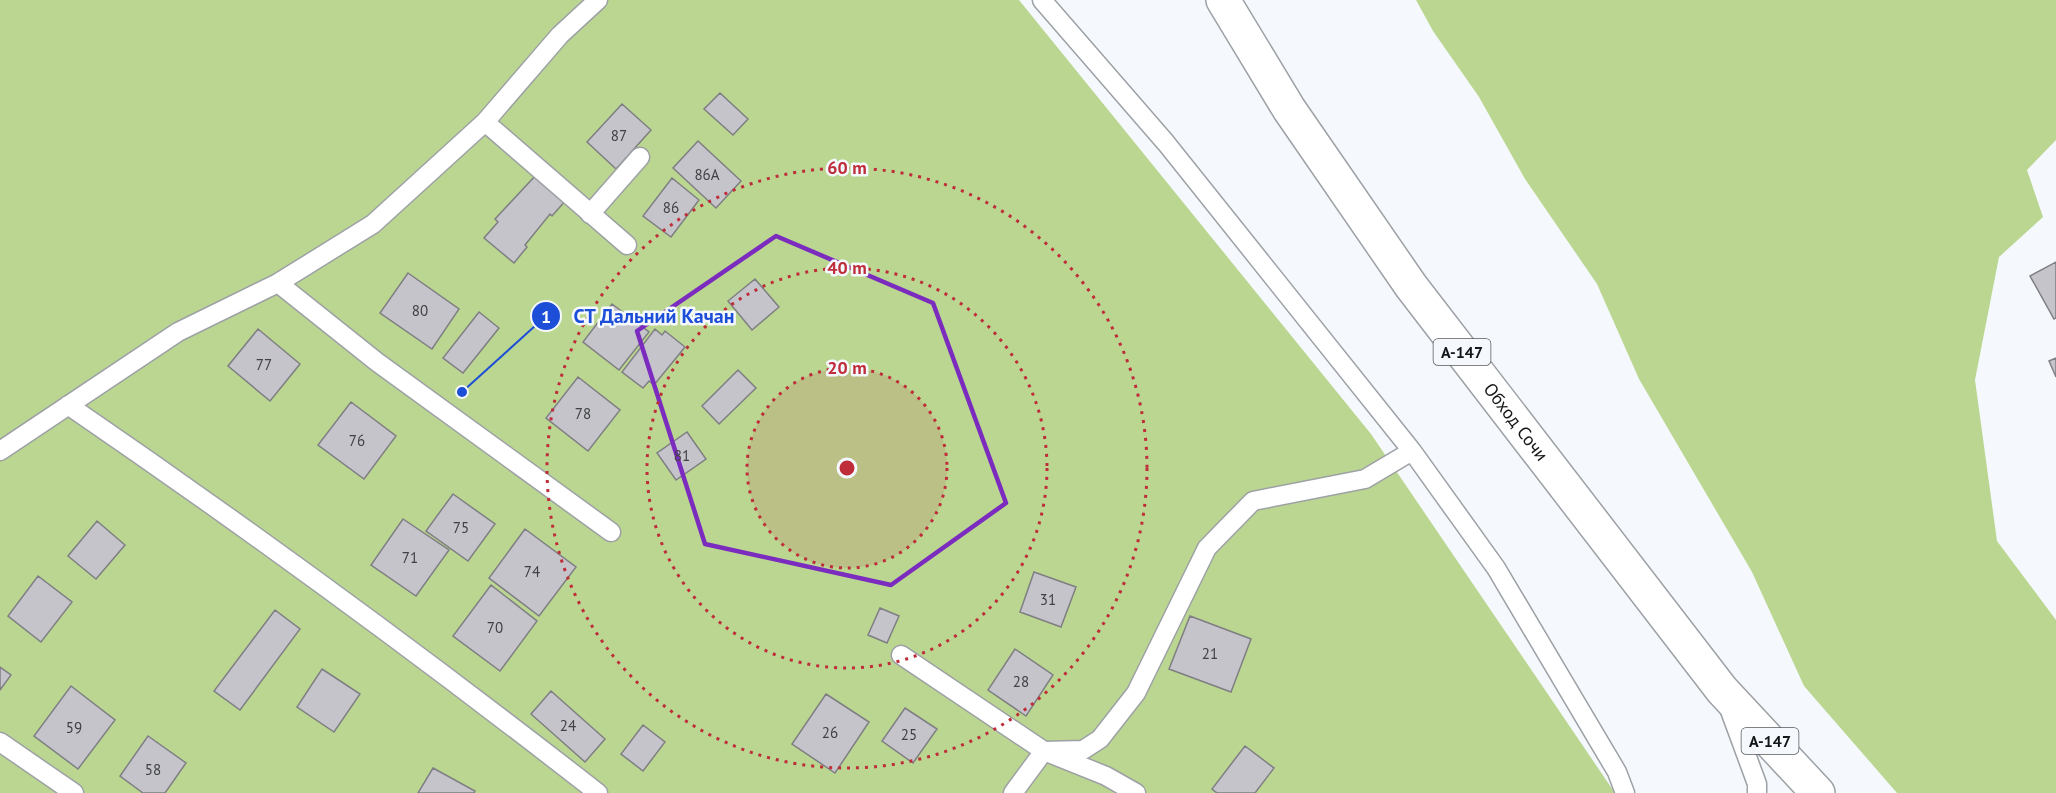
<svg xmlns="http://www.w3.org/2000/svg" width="2056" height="793" viewBox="0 0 2056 793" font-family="'PT Sans',sans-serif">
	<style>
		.green { fill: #bbd691 }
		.building { fill: #c4c4ca; stroke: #7e7e83; stroke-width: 1.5 }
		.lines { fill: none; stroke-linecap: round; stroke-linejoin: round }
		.lane-casing { stroke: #9da1a5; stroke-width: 21 }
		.highway-casing { stroke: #9da1a5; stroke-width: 36 }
		.lane { stroke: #fff; stroke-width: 18 }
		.highway { stroke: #fff; stroke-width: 33 }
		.marked { fill: none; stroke: #7b2cbf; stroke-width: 4.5; stroke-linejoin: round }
		.ring { fill: none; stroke: #be2d39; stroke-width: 3; stroke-dasharray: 3 6 }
		.labels { text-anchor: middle; stroke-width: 5; stroke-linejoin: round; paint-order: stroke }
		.number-label { font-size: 15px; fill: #3f4143 }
		.shield { fill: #f5f9fe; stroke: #57595c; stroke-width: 1.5 }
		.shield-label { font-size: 16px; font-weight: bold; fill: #131516 }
		.street-label { font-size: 18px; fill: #131516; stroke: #f5f9fe }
		.centre { fill: #be2d39; stroke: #f5f9fe; stroke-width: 3 }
		.ring-label { font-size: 18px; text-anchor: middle; font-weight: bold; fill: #be2d39; stroke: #f5f9fe; stroke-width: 5; stroke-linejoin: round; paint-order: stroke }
		.leader { fill: none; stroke: #1d4ed8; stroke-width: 2 }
		.callout-dot { fill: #1d4ed8; stroke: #f5f9fe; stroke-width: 2 }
		.mark-label { font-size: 18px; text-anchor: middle; font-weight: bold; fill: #fff }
		.callout-label { font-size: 20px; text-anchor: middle; font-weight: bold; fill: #1d4ed8; stroke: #f5f9fe; stroke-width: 5; stroke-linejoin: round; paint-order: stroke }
	</style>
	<rect width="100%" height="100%" fill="#f5f9fe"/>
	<path class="green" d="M 0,0 L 1019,0 L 1371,434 L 1615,793 L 0,793 Z
		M 1416,0 L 2056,0 L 2056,140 L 2027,170 L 2043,217 L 1999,257 L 1975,380 L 1997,541 L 2056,620 L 2056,793 L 1897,793 L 1804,686 L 1752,572 L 1639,379 L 1597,284 L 1525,179 L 1479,97 L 1433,31 Z"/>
	<path class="building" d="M 720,93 L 748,119 L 733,135 L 704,109 Z
		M 622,104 L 651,130 L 616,169 L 587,142 Z
		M 698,141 L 741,181 L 716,208 L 673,168 Z
		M 536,175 L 566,200 L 552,216 L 550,214 L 525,245 L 527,247 L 514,263 L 484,238 L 498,222 L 495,219 Z
		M 672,178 L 699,200 L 671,237 L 643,216 Z
		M 2056,262 L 2056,318 L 2054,319 L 2030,276 Z
		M 408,273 L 459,309 L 432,349 L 380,313 Z
		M 755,279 L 779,307 L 752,330 L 728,301 Z
		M 612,304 L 649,332 L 619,370 L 583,342 Z
		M 479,312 L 499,328 L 463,373 L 443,358 Z
		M 258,329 L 300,364 L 270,401 L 228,366 Z
		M 655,329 L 662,335 L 665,331 L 685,347 L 654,385 L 649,381 L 643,388 L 622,372 Z
		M 2056,358 L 2056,377 L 2049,361 Z
		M 738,370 L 756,388 L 719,424 L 702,406 Z
		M 578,377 L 620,410 L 588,451 L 546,418 Z
		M 351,402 L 396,436 L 364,479 L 318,445 Z
		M 687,432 L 706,459 L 676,480 L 657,453 Z
		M 453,494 L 495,524 L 468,561 L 426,531 Z
		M 403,519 L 449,550 L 416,596 L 371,565 Z
		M 97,521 L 125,545 L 96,579 L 68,556 Z
		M 525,529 L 576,567 L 539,616 L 489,578 Z
		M 1034,572 L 1076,587 L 1061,627 L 1020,612 Z
		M 38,576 L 72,602 L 41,642 L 8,616 Z
		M 491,585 L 537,621 L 500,671 L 453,636 Z
		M 880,608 L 899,616 L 887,643 L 868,635 Z
		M 275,610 L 300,629 L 240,710 L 214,691 Z
		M 1190,616 L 1251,639 L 1231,692 L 1169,669 Z
		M 1015,649 L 1053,675 L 1026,716 L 988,690 Z
		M 0,667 L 11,675 L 0,690 Z
		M 322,669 L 360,694 L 334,732 L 297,707 Z
		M 71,686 L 115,720 L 78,769 L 34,736 Z
		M 551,691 L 605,739 L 585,762 L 531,714 Z
		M 826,694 L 869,722 L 835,773 L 792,744 Z
		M 905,708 L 937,729 L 913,763 L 882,741 Z
		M 643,725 L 665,742 L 643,771 L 621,754 Z
		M 148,736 L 186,763 L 165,793 L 143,793 L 120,776 Z
		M 1245,746 L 1274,768 L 1255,793 L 1217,793 L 1212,789 Z
		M 433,768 L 475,791 L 474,793 L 418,793 Z"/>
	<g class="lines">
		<defs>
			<path id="lane" d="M 1042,0 L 1166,143 L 1412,451 L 1496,568 L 1617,772 L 1625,793
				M 485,122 L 627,245
				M 590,214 L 640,157
				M 278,283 L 377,362 L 611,532
				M 68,405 C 249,529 425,658 598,793
				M 0,451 L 178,332 L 278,283 L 373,224 L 485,122 L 560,35 L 598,0
				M 901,655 L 1044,751 L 1106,776 L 1136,793
				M 1729,708 L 1757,784 L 1757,793
				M 0,742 L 74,793
				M 1013,793 L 1044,751 L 1083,750 L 1100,739 L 1136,693 L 1207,548 L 1253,501 L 1365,479 L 1412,451"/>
			<g id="highway">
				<path id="s1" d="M 1223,0 L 1289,109 L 1411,286 L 1722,690 L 1818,793"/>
			</g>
		</defs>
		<use href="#lane" class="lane-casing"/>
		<use href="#highway" class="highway-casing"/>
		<use href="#lane" class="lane"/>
		<use href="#highway" class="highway"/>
	</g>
	<path class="marked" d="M 776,236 L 933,303 L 1006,503 L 891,585 L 705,544 L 637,331 Z"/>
	<circle cx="847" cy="468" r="100" fill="#be2d39" fill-opacity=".12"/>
	<g class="ring">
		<circle cx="847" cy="468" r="100"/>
		<circle cx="847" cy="468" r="200"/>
		<circle cx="847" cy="468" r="300"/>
	</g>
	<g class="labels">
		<g class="number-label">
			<text x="619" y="141">87</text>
			<text x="707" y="180">86А</text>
			<text x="671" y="213">86</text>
			<text x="420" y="316">80</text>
			<text x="264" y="370">77</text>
			<text x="583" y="419">78</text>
			<text x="357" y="446">76</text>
			<text x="682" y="461">81</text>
			<text x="461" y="533">75</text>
			<text x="410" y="563">71</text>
			<text x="532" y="577">74</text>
			<text x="1048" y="605">31</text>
			<text x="495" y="633">70</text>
			<text x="1210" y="659">21</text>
			<text x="1021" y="687">28</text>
			<text x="568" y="731">24</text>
			<text x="74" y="733">59</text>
			<text x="830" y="738">26</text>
			<text x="909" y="740">25</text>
			<text x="153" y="775">58</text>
		</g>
		<g class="shield">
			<rect x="1433.5" y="339" width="57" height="26" rx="4.5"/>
			<rect x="1741.5" y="728" width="57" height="26" rx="4.5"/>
		</g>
		<g class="shield-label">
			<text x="1462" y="358">А-147</text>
			<text x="1770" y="747">А-147</text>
		</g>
		<g class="street-label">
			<text dy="6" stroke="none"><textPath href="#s1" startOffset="514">Обход Сочи</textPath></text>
		</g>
	</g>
	<circle cx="847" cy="468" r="9" class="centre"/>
	<g class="ring-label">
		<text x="847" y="174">60 m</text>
		<text x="847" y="274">40 m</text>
		<text x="847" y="374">20 m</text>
	</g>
	<path class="leader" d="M462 392L546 316"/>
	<g class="callout-dot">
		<circle cx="462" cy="392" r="6"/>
		<circle cx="546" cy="316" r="15"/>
	</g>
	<g class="mark-label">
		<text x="546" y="323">1</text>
	</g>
	<g class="callout-label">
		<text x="654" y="323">СТ Дальний Качан</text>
	</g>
</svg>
